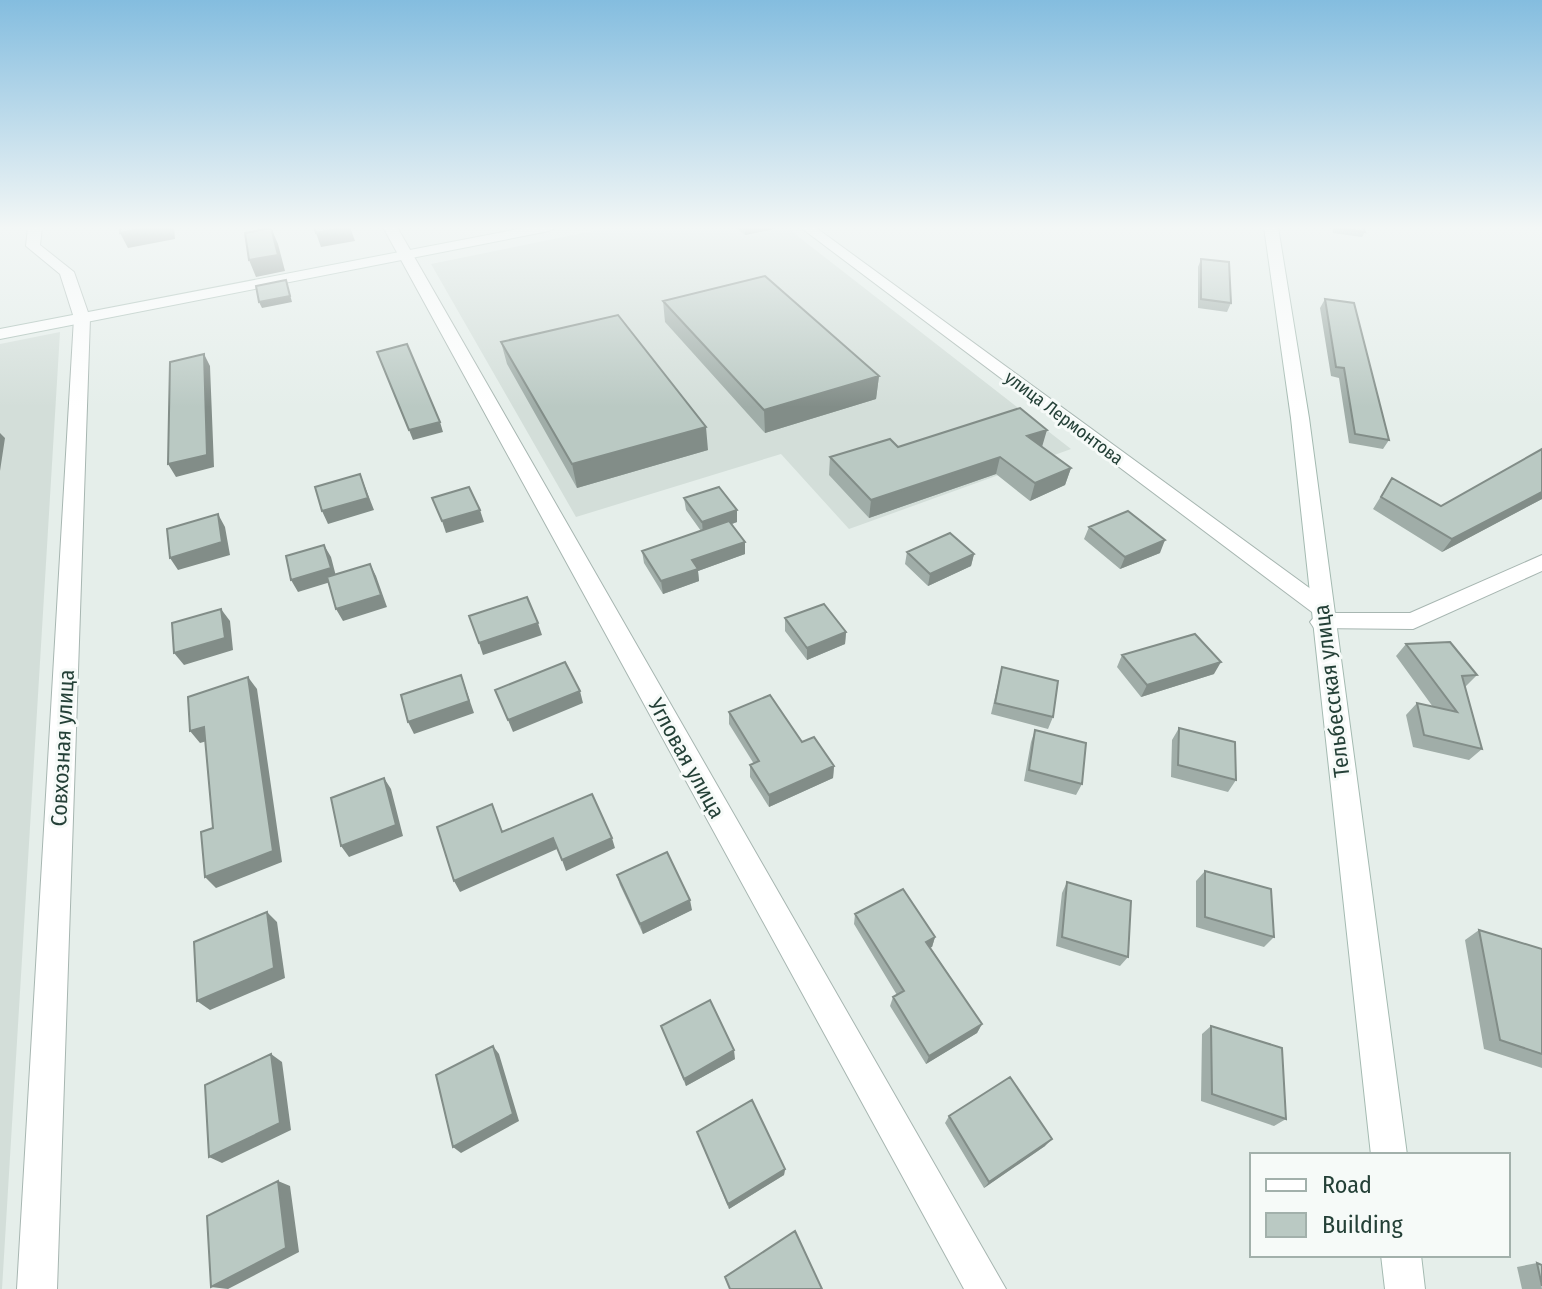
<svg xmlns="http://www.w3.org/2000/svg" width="1542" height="1289" viewBox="0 0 1542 1289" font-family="'Fira Sans Condensed',sans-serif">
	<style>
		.built { fill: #d3ded9 }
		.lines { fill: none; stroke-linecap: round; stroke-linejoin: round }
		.street-casing { stroke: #a7b6b1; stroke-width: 2 }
		.secondary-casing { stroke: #a4bab1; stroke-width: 2 }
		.street { fill: #fff; fill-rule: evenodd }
		.secondary { fill: #fff; fill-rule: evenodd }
		.wall { fill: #a0ada8 }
		.shaded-wall { fill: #828d88 }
		.building { fill: #bac9c3; stroke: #828d88; stroke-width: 2 }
		.labels { text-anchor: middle; stroke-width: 6; stroke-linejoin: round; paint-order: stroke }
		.far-street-label { font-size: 18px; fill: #244037; stroke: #f6faf8 }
		.street-label { font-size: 22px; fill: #244037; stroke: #f6faf8 }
	</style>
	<rect width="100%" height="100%" fill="#e5eeea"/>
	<path class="built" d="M 613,227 L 786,227 L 1071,449 L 849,529 L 781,454 L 576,517 L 431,264 Z
		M 60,332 L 2,1289 L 0,1289 L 0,344 Z"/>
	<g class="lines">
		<defs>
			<path id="street" d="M 28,227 L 42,227 L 40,245 L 74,272 L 90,318 L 57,1289 L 17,1289 L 74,318 L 60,274 L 26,246 Z
				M 383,227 L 397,227 L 1006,1289 L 964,1289 Z
				M 800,227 L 815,227 L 1330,603 L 1334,609 L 1331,613 L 1410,613 L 1542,555 L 1542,571 L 1413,629 L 1314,628 L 1310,622 L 1316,615 Z"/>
			<path id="secondary" d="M 529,227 L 556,227 L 549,231 L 0,339 L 0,329 Z
				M 1264,227 L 1278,227 L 1309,418 L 1407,1155 L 1371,1155 L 1291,418 Z
				M 1381,1255 L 1421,1255 L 1425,1289 L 1385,1289 Z"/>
		</defs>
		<use href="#street" class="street-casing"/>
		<use href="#secondary" class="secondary-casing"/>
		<use href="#street" class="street"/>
		<use href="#secondary" class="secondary"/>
	</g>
	<path class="wall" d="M 735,227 L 774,227 L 774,229 L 745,235 Z
		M 1332,227 L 1363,227 L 1365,232 L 1362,237 L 1333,233 Z
		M 1201,259 L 1231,303 L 1227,312 L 1198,308 L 1198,267 Z
		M 1325,299 L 1389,440 L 1383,449 L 1349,443 L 1339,378 L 1331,376 L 1320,308 Z
		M 663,301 L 879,376 L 876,399 L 765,433 L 665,322 Z
		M 501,342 L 708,450 L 577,488 L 507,364 Z
		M 898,447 L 1042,447 L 1071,468 L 1065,485 L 1030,501 L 996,474 L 869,518 L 829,475 L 830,457 Z
		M 1542,449 L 1542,499 L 1442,552 L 1373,509 L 1392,478 L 1441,506 Z
		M 684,498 L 737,510 L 737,522 L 732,524 L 745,542 L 745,554 L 698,571 L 699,581 L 663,594 L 644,563 L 642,551 L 701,531 L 686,510 Z
		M 1089,527 L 1160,553 L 1120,569 L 1084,539 Z
		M 907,552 L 974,554 L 971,566 L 928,586 L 905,564 Z
		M 785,618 L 846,632 L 845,644 L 807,660 L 785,631 Z
		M 1406,644 L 1477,675 L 1465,687 L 1482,749 L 1469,760 L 1413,747 L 1406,715 L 1417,703 L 1433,707 L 1396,656 Z
		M 1122,655 L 1214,674 L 1141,697 L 1117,667 Z
		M 1002,667 L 1053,717 L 1048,729 L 991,714 Z
		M 729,712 L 802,742 L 834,766 L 833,778 L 769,807 L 750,777 L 750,765 L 754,764 L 729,724 Z
		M 1179,728 L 1236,780 L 1228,792 L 1171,777 L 1172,740 Z
		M 1035,730 L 1082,784 L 1076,795 L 1024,781 L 1031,742 Z
		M 1205,871 L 1274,937 L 1264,947 L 1196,927 L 1196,881 Z
		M 617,875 L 692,910 L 643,934 L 620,885 Z
		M 1067,882 L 1128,957 L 1120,966 L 1056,946 L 1062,893 Z
		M 855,914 L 935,937 L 932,947 L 930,947 L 982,1024 L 977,1033 L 926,1064 L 890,1006 L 893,997 L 897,995 L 854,924 Z
		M 1479,930 L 1542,949 L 1542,1068 L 1484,1049 L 1465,940 Z
		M 661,1026 L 735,1059 L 686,1086 Z
		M 1211,1026 L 1286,1119 L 1274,1126 L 1201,1101 L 1202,1034 Z
		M 949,1116 L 1045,1146 L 984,1188 L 945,1123 Z
		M 697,1132 L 785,1169 L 784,1175 L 729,1209 Z
		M 1537,1263 L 1542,1289 L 1522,1289 L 1517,1267 Z"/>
	<path class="shaded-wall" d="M 154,227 L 174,227 L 175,239 L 128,248 L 120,233 Z
		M 350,227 L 355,241 L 321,247 L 316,233 Z
		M 745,227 L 774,227 L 774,229 L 745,235 Z
		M 271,228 L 278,244 L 285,271 L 256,277 L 249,260 Z
		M 286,280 L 292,302 L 262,308 L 259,302 Z
		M 204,354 L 210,366 L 214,467 L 176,477 L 168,464 Z
		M 879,376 L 876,399 L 765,433 L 764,410 Z
		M 440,422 L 443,432 L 413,440 L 409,430 Z
		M 706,427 L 708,450 L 577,488 L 572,464 Z
		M 1047,430 L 1042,447 L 1027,436 Z
		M 0,433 L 5,438 L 0,471 Z
		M 1000,457 L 996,474 L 869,518 L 871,500 Z
		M 1071,468 L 1065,485 L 1030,501 L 1035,483 Z
		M 360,474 L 374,510 L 328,524 L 322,511 Z
		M 1542,492 L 1542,499 L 1442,552 L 1452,539 Z
		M 480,510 L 484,522 L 446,533 L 442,521 Z
		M 737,510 L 737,522 L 703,534 L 702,522 Z
		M 218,514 L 225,527 L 230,555 L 178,570 L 170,558 Z
		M 1165,540 L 1160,553 L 1120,569 L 1125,557 Z
		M 745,542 L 745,554 L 698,571 L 699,581 L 663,594 L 661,581 L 692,560 Z
		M 324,545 L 331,557 L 337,580 L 298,592 L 291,580 Z
		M 974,554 L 971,566 L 928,586 L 930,574 Z
		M 370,564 L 376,576 L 387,607 L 343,621 L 336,609 Z
		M 221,609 L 230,621 L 233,650 L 184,665 L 174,653 Z
		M 538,623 L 542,635 L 483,655 L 479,643 Z
		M 846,632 L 845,644 L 807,660 L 807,648 Z
		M 1221,662 L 1214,674 L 1141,697 L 1147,685 Z
		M 461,675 L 474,713 L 414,734 L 408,722 Z
		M 248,677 L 257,689 L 282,862 L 216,888 L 205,877 Z
		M 580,691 L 583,703 L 513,732 L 508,720 Z
		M 204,727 L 214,739 L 200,743 L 190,731 Z
		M 834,766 L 833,778 L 769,807 L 769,795 Z
		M 384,778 L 391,789 L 403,836 L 349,857 L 341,846 Z
		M 553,838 L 557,849 L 460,892 L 454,881 Z
		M 612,838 L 615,848 L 566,871 L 562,860 Z
		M 690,900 L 692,910 L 643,934 L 640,924 Z
		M 267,912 L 277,922 L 285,978 L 210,1010 L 197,1001 Z
		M 935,937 L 932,947 L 923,951 L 926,942 Z
		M 982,1024 L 977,1033 L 926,1064 L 929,1056 Z
		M 493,1046 L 499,1054 L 519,1121 L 461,1153 L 453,1147 Z
		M 734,1050 L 735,1059 L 686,1086 L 684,1079 Z
		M 271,1054 L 282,1062 L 291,1130 L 222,1163 L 209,1157 Z
		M 1052,1139 L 1045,1146 L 984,1188 L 989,1182 Z
		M 785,1169 L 784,1175 L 729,1209 L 728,1204 Z
		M 278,1181 L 290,1186 L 299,1252 L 228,1289 L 211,1287 Z"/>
	<path class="building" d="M 120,227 L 154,227 L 120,233 Z
		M 314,227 L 350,227 L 316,233 Z
		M 1335,227 L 1363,227 L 1365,232 L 1336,228 Z
		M 271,228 L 278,255 L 249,260 L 245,233 Z
		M 1201,259 L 1229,262 L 1231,303 L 1201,299 Z
		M 765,276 L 879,376 L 764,410 L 663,301 Z
		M 286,280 L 290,296 L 259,302 L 256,286 Z
		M 1325,299 L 1354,303 L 1389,440 L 1355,434 L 1344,368 L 1336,367 Z
		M 618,315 L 706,427 L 572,464 L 501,342 Z
		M 407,344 L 440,422 L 409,430 L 377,352 Z
		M 204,354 L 207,455 L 168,464 L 170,362 Z
		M 1020,408 L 1047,430 L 1027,436 L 1071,468 L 1035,483 L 1000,457 L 871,500 L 830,457 L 890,439 L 898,447 Z
		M 1542,449 L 1542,492 L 1452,539 L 1381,497 L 1392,478 L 1441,506 Z
		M 360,474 L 368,498 L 322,511 L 315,487 Z
		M 469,487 L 480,510 L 442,521 L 432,498 Z
		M 719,487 L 737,510 L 702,522 L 684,498 Z
		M 1128,511 L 1165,540 L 1125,557 L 1089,527 Z
		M 218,514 L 222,542 L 170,558 L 167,529 Z
		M 729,521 L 745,542 L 692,560 L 698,569 L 661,581 L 642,551 Z
		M 950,533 L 974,554 L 930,574 L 907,552 Z
		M 324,545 L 331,568 L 291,580 L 286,556 Z
		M 370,564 L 381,595 L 336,609 L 327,577 Z
		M 527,597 L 538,623 L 479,643 L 469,616 Z
		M 824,604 L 846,632 L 807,648 L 785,618 Z
		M 221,609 L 225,638 L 174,653 L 172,623 Z
		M 1195,634 L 1221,662 L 1147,685 L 1122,655 Z
		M 1450,642 L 1477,675 L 1462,676 L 1482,749 L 1424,735 L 1417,703 L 1457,712 L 1406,644 Z
		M 565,662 L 580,691 L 508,720 L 495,690 Z
		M 1002,667 L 1058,681 L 1053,717 L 995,703 Z
		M 461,675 L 469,701 L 408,722 L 401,695 Z
		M 248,677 L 273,851 L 205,877 L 201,832 L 213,828 L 204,727 L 190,731 L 188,697 Z
		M 770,695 L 802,742 L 814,737 L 834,766 L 769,795 L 750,765 L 759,761 L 729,712 Z
		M 1179,728 L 1235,742 L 1236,780 L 1178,765 Z
		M 1035,730 L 1086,743 L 1082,784 L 1029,770 Z
		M 384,778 L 396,825 L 341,846 L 331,798 Z
		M 592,794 L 612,838 L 562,860 L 553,838 L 454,881 L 437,827 L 492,804 L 502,832 Z
		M 667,852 L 690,900 L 640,924 L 617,875 Z
		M 1205,871 L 1271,889 L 1274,937 L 1205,917 Z
		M 1067,882 L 1131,901 L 1128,957 L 1062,937 Z
		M 903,889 L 935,937 L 926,942 L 982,1024 L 929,1056 L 893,997 L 904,991 L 855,914 Z
		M 267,912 L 274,968 L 197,1001 L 194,942 Z
		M 1479,930 L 1542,949 L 1542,1054 L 1500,1040 Z
		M 710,1000 L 734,1050 L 684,1079 L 661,1026 Z
		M 1211,1026 L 1282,1048 L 1286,1119 L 1212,1094 Z
		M 493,1046 L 513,1114 L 453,1147 L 436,1075 Z
		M 271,1054 L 280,1123 L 209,1157 L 205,1085 Z
		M 1010,1077 L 1052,1139 L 989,1182 L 949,1116 Z
		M 752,1100 L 785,1169 L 728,1204 L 697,1132 Z
		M 278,1181 L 286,1248 L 211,1287 L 207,1216 Z
		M 795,1231 L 822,1289 L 730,1289 L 725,1277 Z
		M 1537,1263 L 1542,1265 L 1542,1286 Z"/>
	<linearGradient id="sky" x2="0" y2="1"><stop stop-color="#84bddf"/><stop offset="0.56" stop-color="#f3f7f6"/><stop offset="1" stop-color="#f3f7f6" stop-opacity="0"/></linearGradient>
	<rect width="1542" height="407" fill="url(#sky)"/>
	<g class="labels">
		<g class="far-street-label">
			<text transform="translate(1064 418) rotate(37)" y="6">улица Лермонтова</text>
		</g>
		<g class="street-label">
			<text transform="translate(1331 691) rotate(-97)" y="8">Тельбесская улица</text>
			<text transform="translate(62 748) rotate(-87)" y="8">Совхозная улица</text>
			<text transform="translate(687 758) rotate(61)" y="8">Угловая улица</text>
		</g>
	</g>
	<rect x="1250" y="1153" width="260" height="104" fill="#f6faf8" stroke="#a2b0ab" stroke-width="2"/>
	<rect x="1266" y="1179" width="40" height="12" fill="#ffffff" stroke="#a2b0ab" stroke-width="2"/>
	<text x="1322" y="1193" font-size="24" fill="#244037">Road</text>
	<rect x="1266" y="1213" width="40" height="24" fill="#bac9c3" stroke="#a2b0ab" stroke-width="2"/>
	<text x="1322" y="1233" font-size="24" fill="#244037">Building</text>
</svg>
